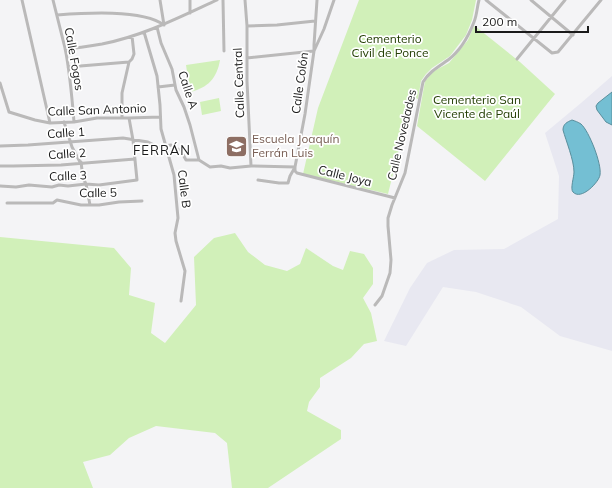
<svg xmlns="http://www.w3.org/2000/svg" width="612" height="488" viewBox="0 0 612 488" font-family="Mulish,sans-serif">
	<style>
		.built { fill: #e8e8f1 }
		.green { fill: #d1f0b9 }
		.water { fill: #74bfd3; stroke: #598e9c }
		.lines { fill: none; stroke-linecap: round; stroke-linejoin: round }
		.street { stroke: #bab9b9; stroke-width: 3 }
		.labels { text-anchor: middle; stroke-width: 3.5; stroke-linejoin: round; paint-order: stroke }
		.park-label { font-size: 12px; fill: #233e03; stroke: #fff }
		.street-label { font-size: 12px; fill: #1a1a1a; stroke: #fff }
		.education-label { font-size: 12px; fill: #785e54; stroke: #fff; text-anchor: start }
		.neighbourhood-label { font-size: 13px; letter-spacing: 1px; fill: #1a1a1a; stroke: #fff }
	</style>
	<rect width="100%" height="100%" fill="#f4f4f6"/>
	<path class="built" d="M 612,76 L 612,351 L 560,336 L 521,307 L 476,292 L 443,287 L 406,346 L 384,341 L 410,288 L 427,263 L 454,250 L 504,249 L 558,219 L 559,176 L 545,133 L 581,103 Z"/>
	<path class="green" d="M 359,0 L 476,0 L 472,20 L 466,35 L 450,56 L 432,68 L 426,74 L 421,81 L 418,99 L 412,97 L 388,194 L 303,174 L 318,108 Z
		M 475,26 L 520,62 L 555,94 L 485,181 L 417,126 L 425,81 L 434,71 L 449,63 L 468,40 L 473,28 Z
		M 220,60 C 217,78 208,88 190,92 L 186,65 Z
		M 219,98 L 221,111 L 202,115 L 200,102 Z
		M 235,233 L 248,252 L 265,265 L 287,271 L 300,264 L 306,248 L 333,266 L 343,270 L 350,251 L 364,254 L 373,268 L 373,284 L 363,298 L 371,313 L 377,341 L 364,344 L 351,358 L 320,378 L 320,387 L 309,402 L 307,411 L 341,430 L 341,439 L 268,488 L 232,488 L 227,443 L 215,433 L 156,426 L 129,438 L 110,455 L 83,462 L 93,488 L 0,488 L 0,237 L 114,248 L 131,268 L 129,295 L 155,303 L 151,333 L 165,343 L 196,305 L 194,257 L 214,238 Z"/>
	<path class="water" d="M 612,92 L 612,125 L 606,122 L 597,110 L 596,106 L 598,103 Z
		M 572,120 C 575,121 578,122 581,124 C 589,131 602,164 600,175 C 599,182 581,201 573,192 C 570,189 574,177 574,172 C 574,160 566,141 563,130 C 563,124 567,122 572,120 Z"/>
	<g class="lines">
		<path class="street" d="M 22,0 L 50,123
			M 53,0 C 57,16 61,32 65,48 C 70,72 72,97 74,122
			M 160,0 L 164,25
			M 190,0 L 190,13
			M 223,0 L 224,51
			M 245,0 L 247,26 L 247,81 L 251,166
			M 317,0 L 314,45 L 314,51 L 305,114 L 295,167 L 295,171 L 297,173 L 395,198
			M 486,0 L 552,53 L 558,52 L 601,0
			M 531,0 L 573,35
			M 57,15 C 84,13 142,9 164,25
			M 247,26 L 277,25 L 315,21
			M 157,27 L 161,43 L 172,69 L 176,90 L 184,107 L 190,125 L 199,160
			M 144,32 L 157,76 L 160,105 L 161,129 L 174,175 L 178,218 L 175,233 L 176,241 L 185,271 L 181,301
			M 65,49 C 77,48 90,46 102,44 C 143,36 180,17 217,0
			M 247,58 L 314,51 L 324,29 L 334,0
			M 517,59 L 565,0
			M 68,67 L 129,62
			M 0,83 L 9,112 L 35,120 L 50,123 L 74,122 L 97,118 L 129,118 L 160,117
			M 158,87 L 175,85
			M 122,118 L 122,93 L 129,62 L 132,59 L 134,54 L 132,36
			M 64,122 L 72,147 L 80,162
			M 0,146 L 28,145 L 123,138 L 148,142 L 158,147 L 171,145 L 181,151 L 186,160 L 199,160 L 210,167 L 221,166 L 230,168 L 251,166 L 295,167
			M 81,162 L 83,178 L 86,184 L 90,205
			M 0,166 L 13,166 L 61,165 L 135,159
			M 258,180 L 279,183 L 288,183 L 290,176 L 294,169
			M 0,186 L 16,187 L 29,185 L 52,187 L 59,185 L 68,186 L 86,184 L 99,185 L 137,180 L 133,140 L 129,118
			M 7,203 L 53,203 L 57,200 L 81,205 L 99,205 L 119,202 L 142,201
			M 375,305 L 382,296 L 390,273 L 391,260 L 388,226 L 388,218 L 392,205 L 405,173 L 423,82 C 429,72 438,67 448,60 C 460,51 469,35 474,22 C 477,15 477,7 479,0"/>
	</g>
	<defs>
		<symbol id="school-square" viewBox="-11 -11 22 22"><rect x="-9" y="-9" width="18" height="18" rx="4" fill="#8d6e63" stroke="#fff"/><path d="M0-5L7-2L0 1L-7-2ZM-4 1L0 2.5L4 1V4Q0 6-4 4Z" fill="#fff"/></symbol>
	</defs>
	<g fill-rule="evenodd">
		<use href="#school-square" x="224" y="134" width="25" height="25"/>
	</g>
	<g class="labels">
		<g class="park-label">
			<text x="390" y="43">Cementerio<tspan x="390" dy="14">Civil de Ponce</tspan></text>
			<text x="477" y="104">Cementerio San<tspan x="477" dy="14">Vicente de Paúl</tspan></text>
		</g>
		<g class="street-label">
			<text transform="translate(74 59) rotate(80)" y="4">Calle Fogos</text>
			<text transform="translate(239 83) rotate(-92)" y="4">Calle Central</text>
			<text transform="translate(300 83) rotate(-82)" y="4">Calle Colón</text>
			<text transform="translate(188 90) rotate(72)" y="4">Calle A</text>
			<text transform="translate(97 110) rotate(-2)" y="4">Calle San Antonio</text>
			<text transform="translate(66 133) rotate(-4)" y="4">Calle 1</text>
			<text transform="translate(402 135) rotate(-77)" y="4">Calle Novedades</text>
			<text transform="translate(67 154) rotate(-4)" y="4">Calle 2</text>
			<text transform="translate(68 176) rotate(-2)" y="4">Calle 3</text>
			<text transform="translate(345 176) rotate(14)" y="4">Calle Joya</text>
			<text transform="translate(184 189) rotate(83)" y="4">Calle B</text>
			<text transform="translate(98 193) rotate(-1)" y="4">Calle 5</text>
		</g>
		<g class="education-label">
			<text x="252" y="143">Escuela Joaquín<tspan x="252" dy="14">Ferrán Luis</tspan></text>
		</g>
		<g class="neighbourhood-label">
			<text x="162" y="155">FERRÁN</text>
		</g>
	</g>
	<path d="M476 26v6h112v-6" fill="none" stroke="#1a1a1a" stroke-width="2"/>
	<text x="482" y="26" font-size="12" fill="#1a1a1a" stroke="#ffffff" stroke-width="3" paint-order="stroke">200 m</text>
</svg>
